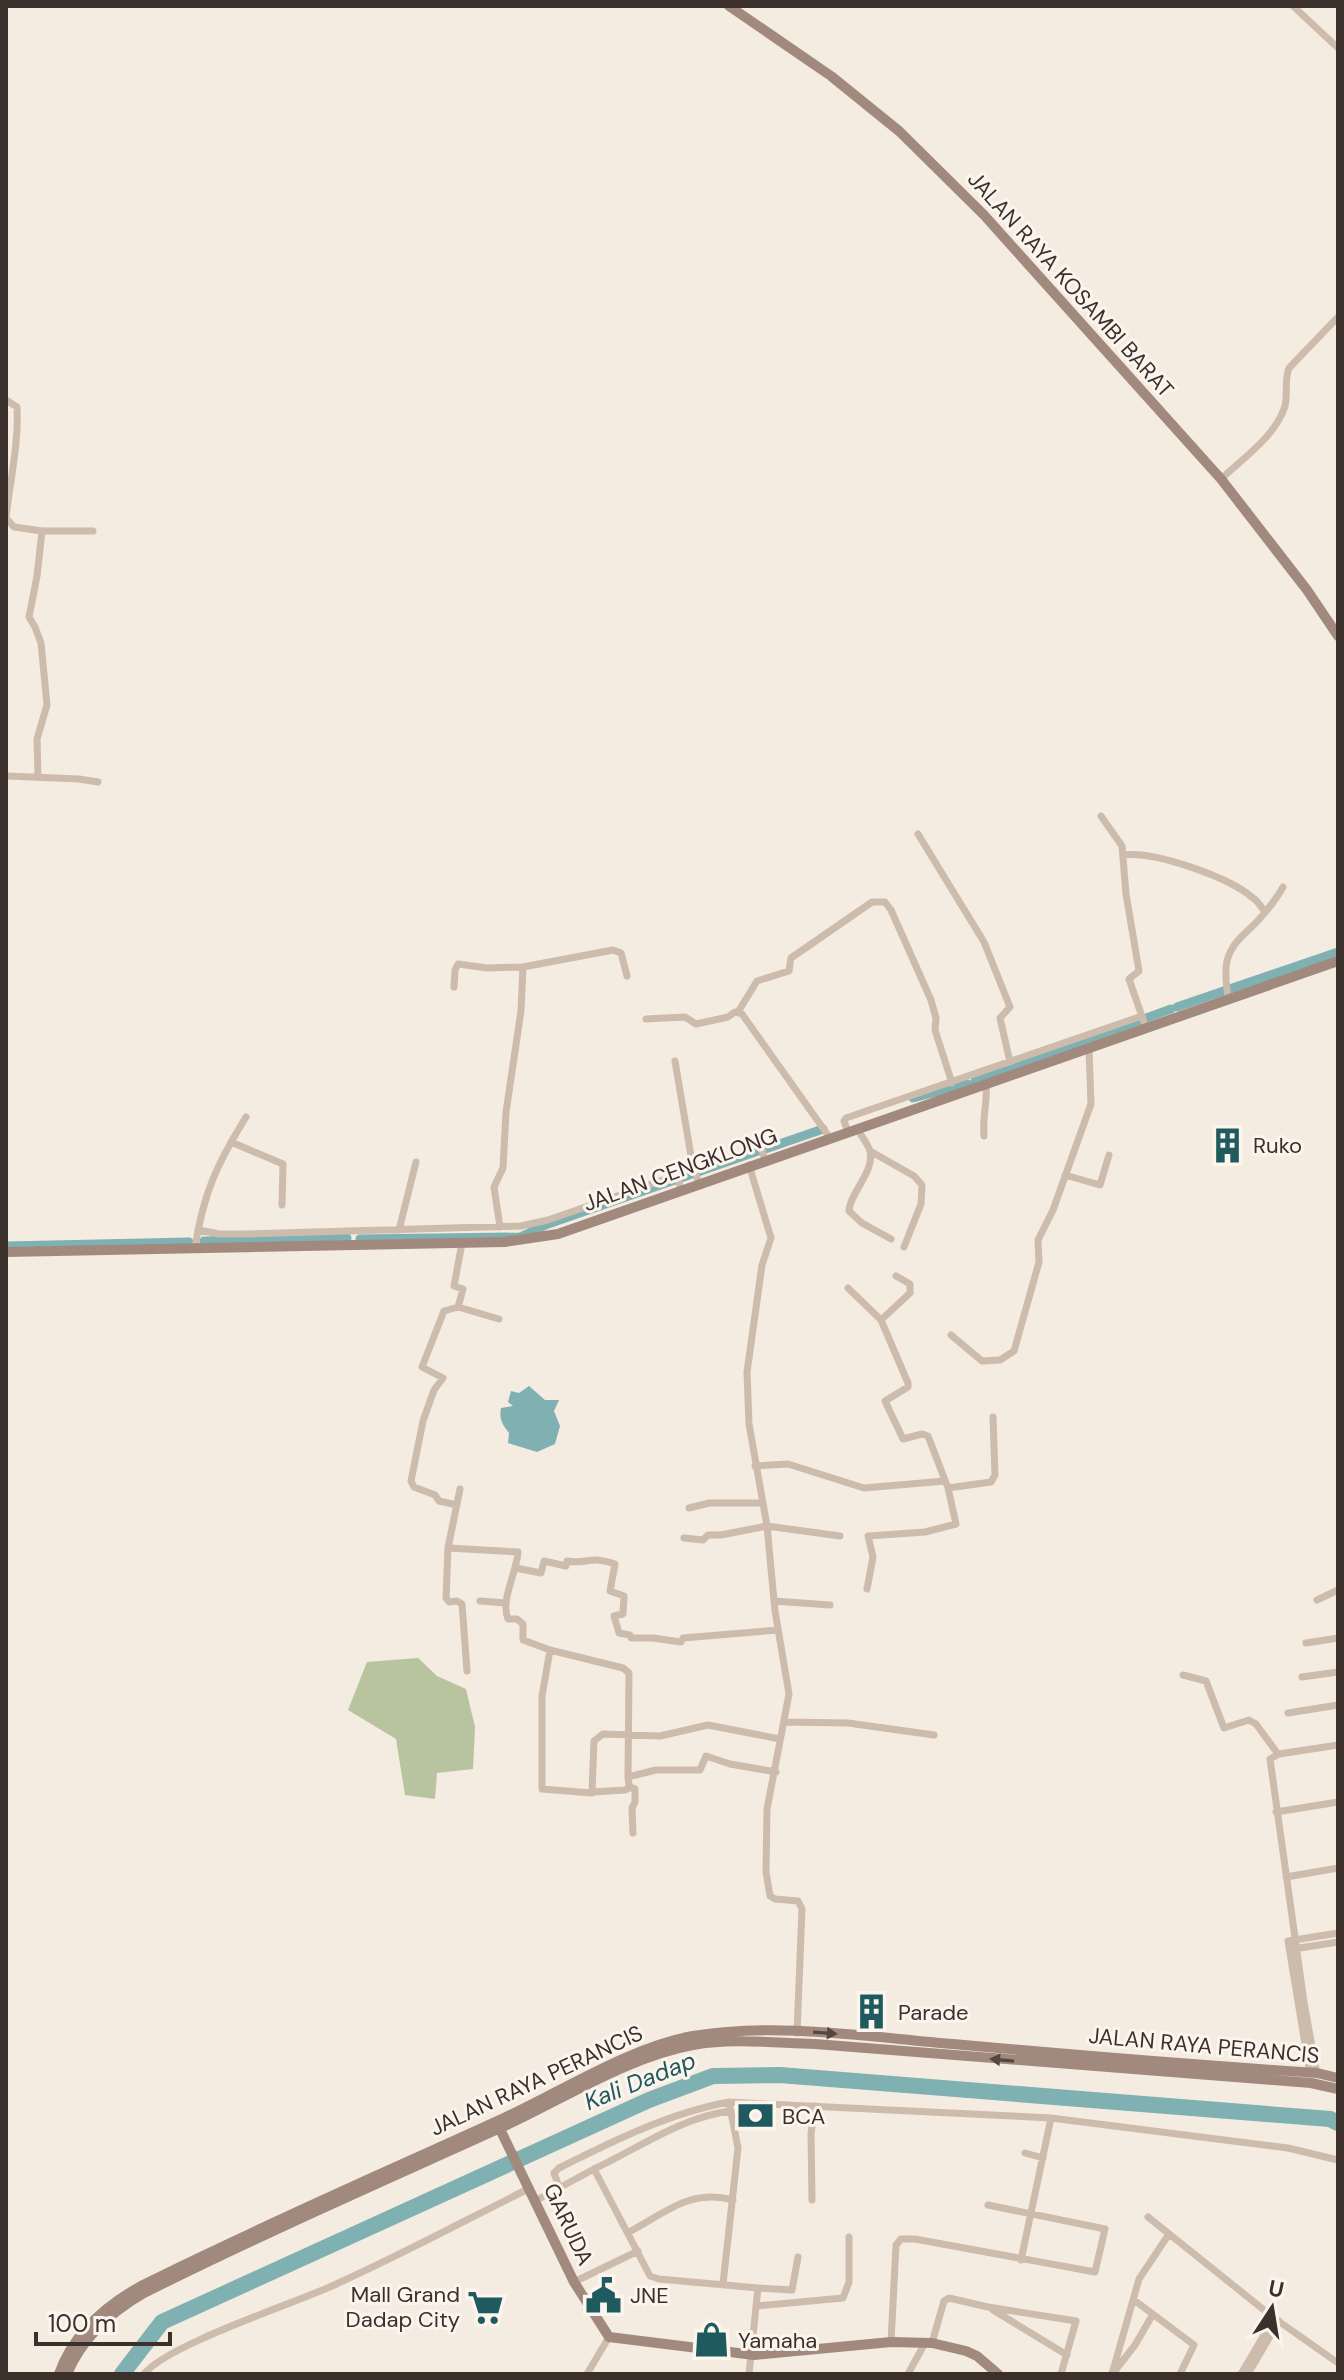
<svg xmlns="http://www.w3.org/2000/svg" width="1344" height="2380" viewBox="0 0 1344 2380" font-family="'DM Sans',sans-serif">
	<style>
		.green { fill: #b8c4a0 }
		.water { fill: #7fb0b2 }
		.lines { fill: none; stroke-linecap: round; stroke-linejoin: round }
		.canal { stroke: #7fb0b2; stroke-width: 9 }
		.river { stroke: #7fb0b2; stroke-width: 16 }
		.street { stroke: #cdbbac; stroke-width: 7 }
		.secondary { stroke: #a18a7d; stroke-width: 10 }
		.oneway { fill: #544640 }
		.labels { text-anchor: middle; stroke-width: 6; stroke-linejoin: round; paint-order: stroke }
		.street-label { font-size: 22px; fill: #3b302b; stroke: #fbf5ee }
		.poi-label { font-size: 22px; fill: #3b302b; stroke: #fbf5ee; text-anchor: start }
		.water-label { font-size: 24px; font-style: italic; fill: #1f5a5e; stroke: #fbf5ee }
	</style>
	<rect width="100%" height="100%" fill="#f4ebe1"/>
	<path class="green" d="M 418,1658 L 437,1676 L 466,1689 L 475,1727 L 473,1769 L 437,1773 L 435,1799 L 405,1795 L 396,1739 L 348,1710 L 367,1662 Z"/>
	<path class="water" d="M 529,1386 L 545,1400 L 559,1400 L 554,1411 L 560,1426 L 555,1444 L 537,1452 L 508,1443 L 509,1433 C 502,1424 499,1419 501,1408 L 513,1406 L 508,1402 L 511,1391 L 519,1393 Z"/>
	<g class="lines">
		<path class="canal" d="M 1177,1007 L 1338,952
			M 975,1081 L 1171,1009
			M 913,1098 L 967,1084
			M 765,1149 L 823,1129
			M 360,1239 L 520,1237 L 548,1224 L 758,1151
			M 204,1241 L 347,1238
			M 6,1246 L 189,1242"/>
		<path class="river" d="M 122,2374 L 162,2322 L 649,2100 L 713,2076 L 780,2075 L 1330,2119 L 1338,2123"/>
		<path class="street" d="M 1293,6 L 1338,48
			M 6,400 L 17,407 C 19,444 10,480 6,518 L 14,527 L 42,531 L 37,576 L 29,617 L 35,627 L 41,643 L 47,705 L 37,739 L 38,776
			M 1221,479 C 1242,459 1276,436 1285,406 C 1288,394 1284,380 1289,368 L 1338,317
			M 42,531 L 93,531
			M 6,776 L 79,779 L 98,782
			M 1101,816 L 1122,846 L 1126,894 L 1139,971 L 1129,979 L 1146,1028
			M 918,834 L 984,942 L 1010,1007 L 1000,1018 L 1010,1062
			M 1123,855 C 1155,851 1229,877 1253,898 C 1258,901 1262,908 1265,912
			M 454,987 L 455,970 L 458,964 L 487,968 L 523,967 L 613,950 L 621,953 L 627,976
			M 1228,999 C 1227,987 1224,973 1227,961 C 1233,939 1248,933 1261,917 C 1270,907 1277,898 1283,887
			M 738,1012 L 757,981 L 789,971 L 791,958 L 872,902 L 885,902 L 891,910 L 931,1000 L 936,1018 L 935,1030 L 952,1083
			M 646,1019 L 685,1017 L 696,1024 L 728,1017 L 735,1012 L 742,1014 L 830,1138
			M 675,1061 L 692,1162 L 699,1184
			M 857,1129 C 861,1135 868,1144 870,1151 C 875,1172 850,1192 849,1211 L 862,1223 L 891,1239
			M 848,1132 L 844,1121 L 846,1118 L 1142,1016
			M 984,1136 C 982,1117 988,1101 986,1083
			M 231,1142 L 283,1164 L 282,1205
			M 761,1147 L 765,1160
			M 870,1151 L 914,1176 L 922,1185 L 921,1204 L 904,1247
			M 749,1165 L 771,1238 L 762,1265 L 747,1372 L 749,1424 L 767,1526 L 775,1611 L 789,1694 L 767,1809 L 766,1872 L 770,1896 L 775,1899 L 798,1901 L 802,1909 L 797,2033
			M 1065,1175 L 1100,1185 L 1109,1155
			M 500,1227 L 494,1187 L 503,1168 L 506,1112 L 521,1011 L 523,967
			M 198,1230 L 220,1234 L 245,1234 L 521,1226 L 548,1220 L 666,1179 L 678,1178 L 681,1191
			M 399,1230 L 416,1162
			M 195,1248 C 203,1194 217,1164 246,1117
			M 848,1288 L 881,1320 L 908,1383 L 908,1387 L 885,1401 L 903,1439 L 922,1434 L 928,1436 L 948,1488 L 956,1524 L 925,1532 L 868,1536 L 873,1557 L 867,1589
			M 458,1307 L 499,1319
			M 881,1320 L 910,1293 L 910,1284 L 896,1276
			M 951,1335 L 982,1361 L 1000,1360 L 1014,1351 L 1039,1262 L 1038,1240 L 1053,1210 L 1091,1104 L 1089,1048
			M 755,1466 L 788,1464 L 864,1488 L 945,1481
			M 948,1488 L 991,1482 L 995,1475 L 993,1417
			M 460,1489 L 448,1548 L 446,1598 L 449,1602 L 457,1601 L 462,1604 L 467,1671
			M 457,1505 L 439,1501 L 435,1495 L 414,1487 L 411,1481 L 423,1421 L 434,1390 L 443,1378 L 422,1367 L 444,1311 L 458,1307 L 463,1289 L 454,1286 L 462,1243
			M 689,1508 L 709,1503 L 763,1503
			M 684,1538 L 703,1540 L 708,1535 L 721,1535 L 767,1526 L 840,1536
			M 448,1548 L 518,1552 C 517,1572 500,1600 508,1619 L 517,1619 L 523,1624 L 523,1640 L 550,1650 L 623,1668 L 629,1673 L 628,1777 L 629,1786 L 635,1789 L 635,1802 L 632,1808 L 633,1833
			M 516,1568 L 541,1573 L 544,1561 L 566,1566 L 567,1561 C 586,1565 590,1555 615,1564 L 610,1591 L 624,1596 L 623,1614 L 614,1616 L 619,1633 L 630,1635 L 631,1638 L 653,1638 L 681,1642 L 683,1638 L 778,1630
			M 1317,1600 L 1338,1590
			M 480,1601 L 506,1603
			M 774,1601 L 830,1605
			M 1306,1643 L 1338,1638
			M 550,1650 L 542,1696 L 542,1789 L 592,1793 L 594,1741 L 603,1734 L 660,1736 L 708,1725 L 780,1739
			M 1183,1675 L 1206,1681 L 1224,1728 L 1249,1720 L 1256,1724 L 1278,1754
			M 1302,1677 L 1338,1672
			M 1288,1713 L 1338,1705
			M 784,1722 L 848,1723 L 934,1735
			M 628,1777 L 656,1770 L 700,1770 L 706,1756 L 730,1764 L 776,1772
			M 593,1792 L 625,1790 L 631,1787
			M 1276,1812 L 1338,1802
			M 1286,1877 L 1338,1868
			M 1293,1949 L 1338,1942
			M 1310,2074 L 1288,1941 L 1338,1933
			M 1317,2075 L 1304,2002 L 1270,1759 L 1279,1754 L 1338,1745
			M 1025,2153 L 1043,2158
			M 594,2169 C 639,2148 681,2117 731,2111
			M 559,2187 L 554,2173 L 559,2168 C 613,2141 669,2113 729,2102 L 1051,2118 L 1288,2148 L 1338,2160
			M 812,2200 L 811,2134 L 815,2106
			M 535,2201 L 594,2169 L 650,2276 L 659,2279 L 758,2288 L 749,2374
			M 1148,2217 L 1274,2318 L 1338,2363
			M 629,2232 C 665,2213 691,2188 733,2200
			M 1021,2260 L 1051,2118
			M 574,2282 L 638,2251
			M 723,2284 L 738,2148 L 729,2102
			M 758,2288 L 792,2290 L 798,2257
			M 1134,2300 L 1194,2345 L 1180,2374
			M 756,2306 L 843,2298 L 849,2282 L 849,2237
			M 993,2310 L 1067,2355
			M 891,2342 L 896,2245 L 901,2239 L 915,2239 L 1095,2272 L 1105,2229 L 988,2205
			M 932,2343 L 944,2301 L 949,2298 L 988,2307 L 1076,2321 L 1061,2374
			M 1114,2372 L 1135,2345 L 1153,2314
			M 144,2374 C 167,2345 292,2304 332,2286 C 399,2256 464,2221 530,2188
			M 587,2374 L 609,2337
			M 908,2374 L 925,2343
			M 1112,2374 L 1139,2279 L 1169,2234
			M 1241,2374 L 1274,2318
			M 1248,2374 L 1279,2321"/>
		<path class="secondary" d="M 729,6 L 831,76 L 899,131 L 984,215 L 1221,479 L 1307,590 L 1338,636
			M 6,1252 L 504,1242 L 558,1234 L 1338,961
			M 497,2123 L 574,2282 L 609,2337 L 754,2355 L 891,2342 L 932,2343 L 966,2351 L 977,2356 L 998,2374
			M 59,2374 C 73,2334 105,2306 141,2286 C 261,2226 384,2173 506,2117 C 562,2091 633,2046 693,2036 C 778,2022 868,2037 953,2044 C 1074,2055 1195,2065 1317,2073 L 1338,2078
			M 67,2374 C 82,2338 111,2312 144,2293 C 260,2235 379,2183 498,2129 C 559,2102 626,2057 693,2045 C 733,2038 775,2043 815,2044 L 1311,2083 L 1338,2089"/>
	</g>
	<defs><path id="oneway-solid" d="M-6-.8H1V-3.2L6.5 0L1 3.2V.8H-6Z" transform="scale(2)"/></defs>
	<g class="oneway">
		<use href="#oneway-solid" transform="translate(825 2033) rotate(4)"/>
		<use href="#oneway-solid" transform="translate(1002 2060) rotate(-175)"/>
	</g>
	<defs>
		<symbol id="building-bare" viewBox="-9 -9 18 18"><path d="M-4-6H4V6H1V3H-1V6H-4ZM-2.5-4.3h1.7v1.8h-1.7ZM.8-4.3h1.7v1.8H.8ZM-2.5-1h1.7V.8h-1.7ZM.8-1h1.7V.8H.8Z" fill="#1f5a5e" stroke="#fbf5ee" stroke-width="2.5" paint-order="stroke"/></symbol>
		<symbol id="bank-bare" viewBox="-9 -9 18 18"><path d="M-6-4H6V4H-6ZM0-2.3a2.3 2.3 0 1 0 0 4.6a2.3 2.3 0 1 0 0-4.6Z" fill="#1f5a5e" stroke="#fbf5ee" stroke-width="2.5" paint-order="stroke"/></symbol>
		<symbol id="civic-bare" viewBox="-9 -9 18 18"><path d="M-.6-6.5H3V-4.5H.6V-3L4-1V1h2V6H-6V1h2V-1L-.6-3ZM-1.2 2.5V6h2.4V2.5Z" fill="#1f5a5e" stroke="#fbf5ee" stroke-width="2.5" paint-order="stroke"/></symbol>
		<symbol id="supermarket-bare" viewBox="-9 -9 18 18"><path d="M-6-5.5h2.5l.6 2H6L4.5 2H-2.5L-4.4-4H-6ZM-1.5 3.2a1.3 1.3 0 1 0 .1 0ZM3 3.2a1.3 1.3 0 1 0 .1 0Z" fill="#1f5a5e" stroke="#fbf5ee" stroke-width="2.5" paint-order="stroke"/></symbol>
		<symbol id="shop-bare" viewBox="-9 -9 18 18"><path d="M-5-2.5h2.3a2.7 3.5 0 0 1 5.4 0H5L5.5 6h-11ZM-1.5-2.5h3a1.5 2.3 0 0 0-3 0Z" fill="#1f5a5e" stroke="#fbf5ee" stroke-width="2.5" paint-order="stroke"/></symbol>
	</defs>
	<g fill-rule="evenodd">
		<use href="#building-bare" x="1202" y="1120" width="51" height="51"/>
		<use href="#building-bare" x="846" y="1986" width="51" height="51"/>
		<use href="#bank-bare" x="730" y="2090" width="51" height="51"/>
		<use href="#civic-bare" x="578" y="2270" width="51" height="51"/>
		<use href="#supermarket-bare" x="460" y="2282" width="51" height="51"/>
		<use href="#shop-bare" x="686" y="2314" width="51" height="51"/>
	</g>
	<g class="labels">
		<g class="street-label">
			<text transform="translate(1071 284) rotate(48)" y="8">JALAN RAYA KOSAMBI BARAT</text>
			<text transform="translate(680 1169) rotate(-20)" y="8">JALAN CENGKLONG</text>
			<text transform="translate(1204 2045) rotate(5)" y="8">JALAN RAYA PERANCIS</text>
			<text transform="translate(536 2080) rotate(-25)" y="8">JALAN RAYA PERANCIS</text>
			<text transform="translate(569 2224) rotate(65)" y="8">GARUDA</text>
		</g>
		<g class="poi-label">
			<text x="1253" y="1153">Ruko</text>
			<text x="898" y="2020">Parade</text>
			<text x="782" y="2124">BCA</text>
			<text x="460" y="2302" text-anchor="end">Mall Grand<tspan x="460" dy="25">Dadap City</tspan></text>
			<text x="630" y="2303">JNE</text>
			<text x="738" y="2348">Yamaha</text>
		</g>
		<g class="water-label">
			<text transform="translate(640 2081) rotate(-22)" y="8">Kali Dadap</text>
		</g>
	</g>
	<rect width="1344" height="2380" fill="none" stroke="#3b302b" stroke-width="16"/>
	<g transform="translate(1272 2308) rotate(12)" stroke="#fbf5ee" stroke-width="6" paint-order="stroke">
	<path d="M0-6L14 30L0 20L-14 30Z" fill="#3b302b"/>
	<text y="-12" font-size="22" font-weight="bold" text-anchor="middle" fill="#3b302b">U</text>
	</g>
	<path d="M36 2332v12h134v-12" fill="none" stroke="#3b302b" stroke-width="4"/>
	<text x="48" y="2332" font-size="24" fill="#3b302b" stroke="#fbf5ee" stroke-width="6" paint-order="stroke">100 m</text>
</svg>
